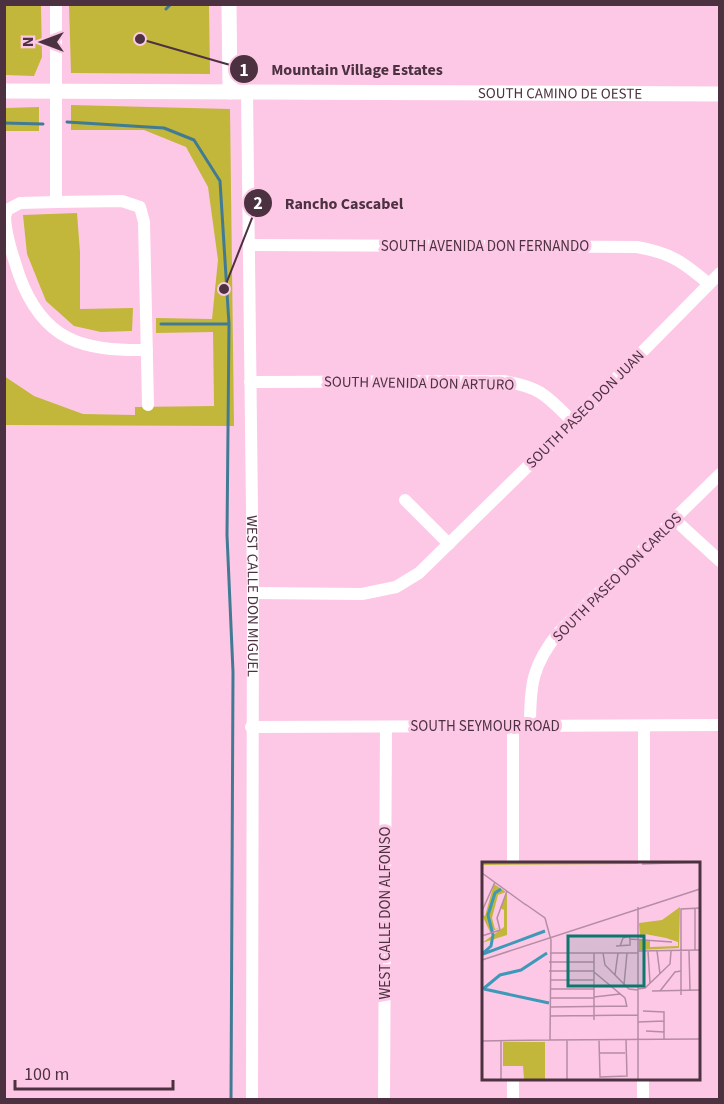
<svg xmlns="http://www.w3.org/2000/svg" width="724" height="1104" viewBox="0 0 724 1104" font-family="'Source Sans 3',sans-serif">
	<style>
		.green { fill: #c2b73a }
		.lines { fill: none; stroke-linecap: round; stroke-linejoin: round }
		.stream { stroke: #427a94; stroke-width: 3 }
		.minor { stroke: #fff; stroke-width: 12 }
		.tertiary { stroke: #fff; stroke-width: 15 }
		.labels { text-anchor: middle; stroke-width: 6; stroke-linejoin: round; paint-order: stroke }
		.street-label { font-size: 15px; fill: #4c3241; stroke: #fdc8e6 }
		.inset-river { fill: none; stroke: #3e99b8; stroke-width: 3 }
		.inset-road { fill: none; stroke: #b68ca4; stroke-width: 1.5 }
		.view { fill: #0f766e; fill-opacity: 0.15; stroke: #0f766e; stroke-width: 3 }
		.inset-edge { fill: none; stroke: #4c3241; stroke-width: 3 }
		.leader { fill: none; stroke: #4c3241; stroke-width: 2 }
		.callout-dot { fill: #4c3241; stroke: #fdc8e6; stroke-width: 2 }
		.mark-label { font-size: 18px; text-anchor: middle; font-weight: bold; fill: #fff }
		.callout-label { font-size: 16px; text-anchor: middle; font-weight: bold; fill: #4c3241; stroke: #fdc8e6; stroke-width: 6; stroke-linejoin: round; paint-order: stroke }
	</style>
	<rect width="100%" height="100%" fill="#fdc8e6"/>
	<path class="green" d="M 5,4 L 41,5 L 42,57 L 34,76 L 5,75 Z
		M 69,5 L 209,5 L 210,74 L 71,73 Z
		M 71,105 L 230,109 L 234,426 L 5,425 L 4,376 L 34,396 L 83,414 L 135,415 L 135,407 L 214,406 L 213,332 L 156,333 L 156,318 L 212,319 L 218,260 L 208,187 L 186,147 L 144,130 L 71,130 Z
		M 39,107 L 39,131 L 5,131 L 5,108 Z
		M 77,213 L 80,252 L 80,309 L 133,308 L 132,331 L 101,332 L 74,326 L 46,301 L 27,254 L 23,215 Z"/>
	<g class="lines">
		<path class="stream" d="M 166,9 L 171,4
			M 67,122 L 164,128 L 194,140 L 220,181 L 229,324 L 227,535 L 233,672 L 231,1100
			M 4,123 L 43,124
			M 161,324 L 228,324"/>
		<g class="minor">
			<path d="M 56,4 L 56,202 L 122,201 L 140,207 L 144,222 L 148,405"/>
			<path id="s1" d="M 247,92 L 253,593 L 252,1100"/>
			<path d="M 56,202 L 20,203 L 7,210 L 5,217 C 6,237 13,256 19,275 C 43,341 82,351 147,350"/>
			<path d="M 250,245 L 637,247 C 671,253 683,262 709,284"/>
			<path d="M 250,382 L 503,381 C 541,387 547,396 573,422"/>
			<path d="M 405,500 L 449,544"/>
			<path d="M 674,519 L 720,561"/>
			<path d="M 253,593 L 362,594 L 396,587 L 419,573 L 573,422 L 720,273"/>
			<path d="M 513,726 L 513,864"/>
			<path d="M 530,726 C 530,685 532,665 559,632 L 720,474"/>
			<path d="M 251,727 L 720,725"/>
			<path d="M 644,864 L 644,726"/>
			<path d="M 513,1078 L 513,1100"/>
			<path d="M 384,1100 L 386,727"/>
			<path d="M 643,1100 L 643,1078"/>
		</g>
		<g class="tertiary">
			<path d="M 229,4 L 230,92"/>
			<path id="s2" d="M 4,91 L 720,94"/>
		</g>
	</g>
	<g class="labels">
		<g class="street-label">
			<text dy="5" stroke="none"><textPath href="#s2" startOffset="556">SOUTH CAMINO DE OESTE</textPath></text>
			<text x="485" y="251">SOUTH AVENIDA DON FERNANDO</text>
			<text transform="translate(419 383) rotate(1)" y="5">SOUTH AVENIDA DON ARTURO</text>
			<text transform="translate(585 409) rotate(-45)" y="5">SOUTH PASEO DON JUAN</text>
			<text transform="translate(617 577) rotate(-45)" y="5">SOUTH PASEO DON CARLOS</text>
			<text dy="5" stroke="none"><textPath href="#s1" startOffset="504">WEST CALLE DON MIGUEL</textPath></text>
			<text x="485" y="731">SOUTH SEYMOUR ROAD</text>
			<text transform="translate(385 913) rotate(-90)" y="5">WEST CALLE DON ALFONSO</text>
		</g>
	</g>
	<g transform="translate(482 862)">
		<rect width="218" height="218" fill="#fdc8e6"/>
		<path d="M 0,0 L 156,0 L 156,2 L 0,3 ZM 12,22 L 24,30 L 16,33 L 10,56 L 13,67 L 17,66 L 8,70 L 0,53 L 3,54 ZM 25,31 L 25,73 L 0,81 L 22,65 L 22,48 L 18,46 ZM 198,45 L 197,86 L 157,88 L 157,78 L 168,78 L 168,85 L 196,84 L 196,80 L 184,76 L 163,72 L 163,76 L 158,76 L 157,61 L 180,58 ZM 21,180 L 63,180 L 63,217 L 42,217 L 41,204 L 21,204 Z" fill="#c2b73a"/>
		<path class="inset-river" d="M 0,92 L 9,84 L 11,73 L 6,53 L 13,31 L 19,27M 1,92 L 63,69M 1,127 L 18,113 L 39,108 L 65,91M 2,127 L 67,141"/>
		<path class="inset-road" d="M 160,2 L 218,0M 0,11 L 44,43M 43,42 L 63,56 L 69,78 L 68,178 L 218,177M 156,45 L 156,217M 0,49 L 13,20M 18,68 L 15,56 L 25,29M 0,74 L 18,68M 134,84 L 148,83 L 148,77 L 190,80M 138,84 L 141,76 L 147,74 L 148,77M 156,89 L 218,88M 166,89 L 168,121M 175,89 L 178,112M 207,89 L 208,128M 213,89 L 213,46M 68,91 L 156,91M 121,91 L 123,103 L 147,127 L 156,128M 0,98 L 218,27M 67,100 L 112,100M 67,109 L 112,109M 112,110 L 143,136 L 145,145M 133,113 L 136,91M 68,118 L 112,118M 142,123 L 145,91M 68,127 L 112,127M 156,127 L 163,126 L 188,102 L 189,89M 170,129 L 218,128M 178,129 L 193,110 L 199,109M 199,133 L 199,47 L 218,46M 112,135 L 138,132M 68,136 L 112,136M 69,145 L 145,144M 161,149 L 182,150 L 182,178M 68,154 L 156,153M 112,158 L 112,91M 156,160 L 182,159M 164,169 L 182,170M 19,178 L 19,217M 117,178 L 118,215 L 145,214 L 144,178M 0,179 L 68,178M 118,191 L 143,191M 85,217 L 85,178"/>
		<path class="view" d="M 86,74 L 162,74 L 162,124 L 86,124 Z"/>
		<rect width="218" height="218" class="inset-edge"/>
	</g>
	<path class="leader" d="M140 39L244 69M224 289L258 203"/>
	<g class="callout-dot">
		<circle cx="140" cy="39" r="6"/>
		<circle cx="224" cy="289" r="6"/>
		<circle cx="244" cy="69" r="15"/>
		<circle cx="258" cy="203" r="15"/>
	</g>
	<g class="mark-label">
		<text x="244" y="76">1</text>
		<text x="258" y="209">2</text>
	</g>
	<g class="callout-label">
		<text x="357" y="75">Mountain Village Estates</text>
		<text x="344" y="209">Rancho Cascabel</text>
	</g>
	<rect width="724" height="1104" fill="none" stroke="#4c3241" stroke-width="12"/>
	<g transform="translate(42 42) rotate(270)" stroke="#fdc8e6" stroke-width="4.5" paint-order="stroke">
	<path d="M0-4.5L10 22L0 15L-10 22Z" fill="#4c3241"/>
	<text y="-9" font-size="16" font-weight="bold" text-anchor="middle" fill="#4c3241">N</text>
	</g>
	<path d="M15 1080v9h158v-9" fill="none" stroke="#4c3241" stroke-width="3"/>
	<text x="24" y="1080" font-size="18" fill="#4c3241" stroke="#fdc8e6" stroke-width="4.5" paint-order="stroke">100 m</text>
</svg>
